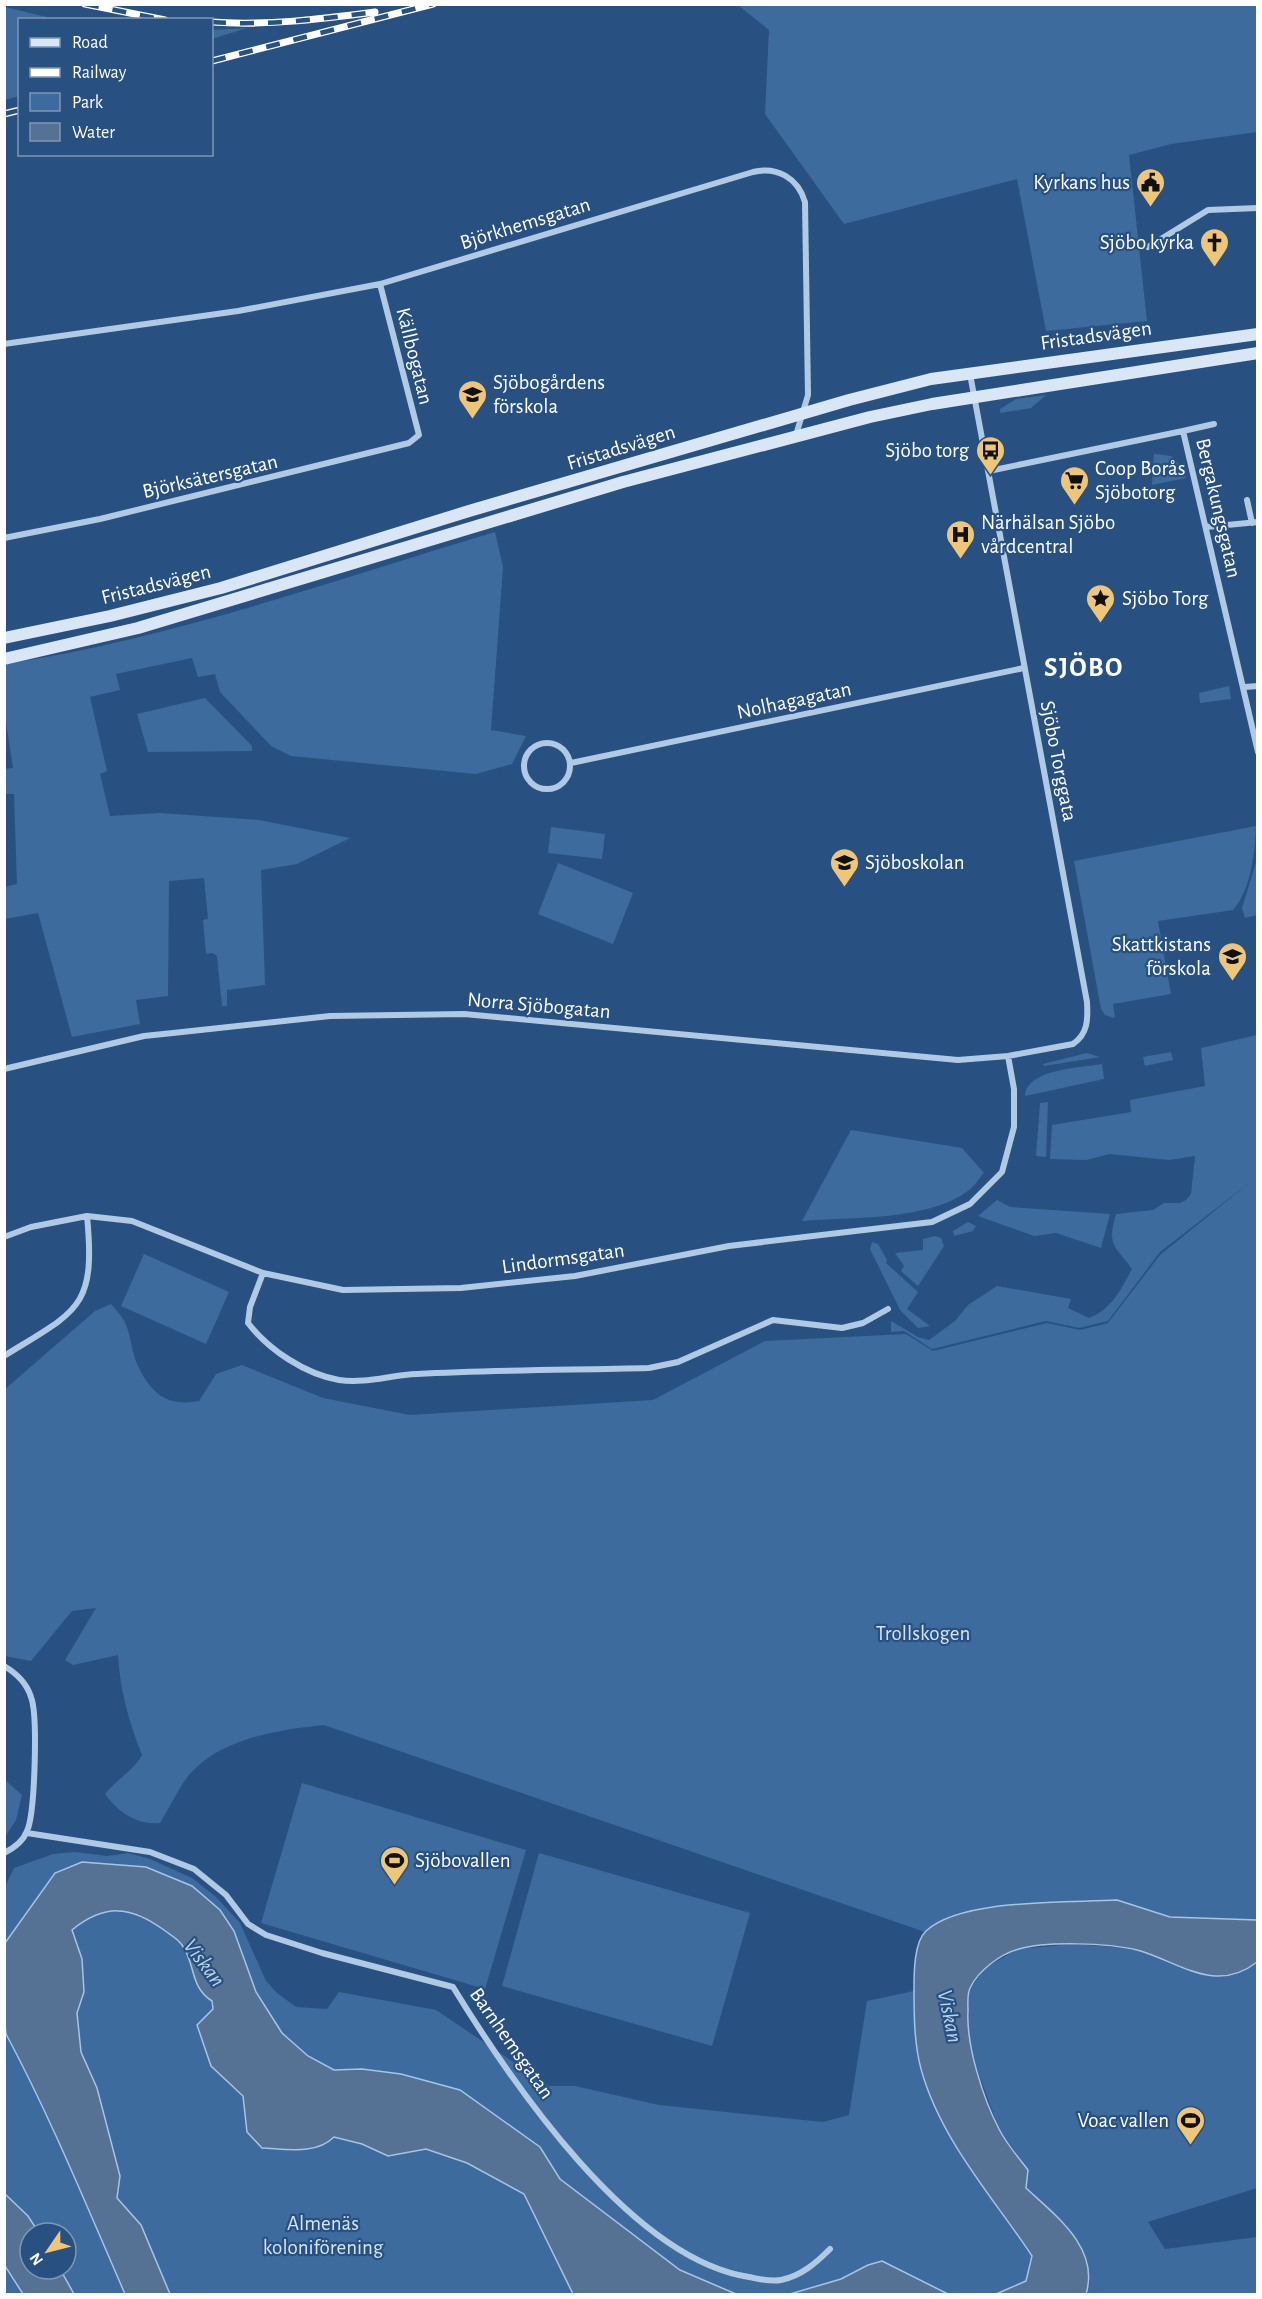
<svg xmlns="http://www.w3.org/2000/svg" width="1262" height="2299" viewBox="0 0 1262 2299" font-family="'Alegreya Sans',sans-serif">
	<style>
		.green { fill: #3d6b9e }
		.water { fill: #557294; stroke: #a5c5e6; stroke-width: 1.5 }
		.lines { fill: none; stroke-linecap: round; stroke-linejoin: round }
		.street { stroke: #b0cae6; stroke-width: 6 }
		.secondary { stroke: #d9e6f6; stroke-width: 12 }
		.rail-casing { stroke: #fff; stroke-width: 7 }
		.rail { stroke: #285181; stroke-width: 4.5; stroke-dasharray: 14; stroke-linecap: butt }
		.labels { text-anchor: middle; stroke-width: 4.5; stroke-linejoin: round; paint-order: stroke }
		.poi-label { font-size: 21px; fill: #fff; stroke: #285181; text-anchor: start }
		.street-label { font-size: 21px; fill: #fff; stroke: #285181 }
		.park-label { font-size: 21px; fill: #d3e3f5; stroke: #285181 }
		.water-label { font-size: 22px; font-style: italic; fill: #bcd4ed; stroke: #285181 }
		.district-label { font-size: 27px; font-weight: bold; letter-spacing: 1.5px; fill: #fff; stroke: #285181 }
	</style>
	<rect width="100%" height="100%" fill="#285181"/>
	<path class="green" d="M 738,5 L 1257,5 L 1257,132 L 1171,144 L 1129,155 L 1147,321 L 1046,331 L 1017,179 L 844,224 L 765,114 L 769,30 Z
		M 5,7 L 55,19 L 20,20 L 19,96 L 5,100 Z
		M 247,28 L 212,39 L 212,30 Z
		M 1046,395 L 1031,408 L 1000,413 L 1000,409 L 1016,399 Z
		M 1154,454 L 1171,456 L 1183,469 L 1186,478 L 1152,485 Z
		M 495,532 L 503,567 L 491,730 L 526,736 L 512,764 L 476,774 L 291,756 L 271,746 L 220,692 L 215,674 L 198,677 L 192,658 L 116,674 L 120,690 L 90,697 L 107,771 L 100,774 L 110,816 L 160,813 L 259,820 L 350,838 L 297,864 L 261,870 L 265,985 L 227,990 L 227,1006 L 222,1006 L 217,956 L 213,953 L 206,954 L 203,920 L 208,919 L 204,878 L 169,881 L 168,996 L 136,1000 L 140,1024 L 72,1037 L 38,913 L 5,919 L 5,887 L 17,884 L 14,794 L 5,794 L 4,769 L 13,768 L 5,716 L 5,664 C 172,639 334,580 495,532 Z
		M 1229,686 L 1231,699 L 1200,703 L 1199,693 Z
		M 205,698 L 252,746 L 252,751 L 148,752 L 137,714 Z
		M 1256,826 C 1255,852 1251,890 1233,910 L 1158,921 L 1171,994 L 1113,1004 L 1115,1018 L 1105,1015 L 1101,1009 L 1074,861 Z
		M 551,827 L 605,834 L 602,859 L 548,853 Z
		M 1257,859 L 1257,915 L 1245,918 L 1242,908 Z
		M 558,863 L 633,893 L 613,944 L 538,914 Z
		M 1257,1035 L 1257,1920 L 1170,1917 L 1117,1900 L 987,1907 L 952,1916 L 925,1932 L 324,1725 C 276,1730 213,1739 183,1783 C 175,1796 168,1810 160,1823 C 137,1825 119,1813 105,1794 C 117,1779 133,1771 142,1755 C 129,1722 120,1691 118,1655 L 73,1665 L 65,1660 L 96,1608 L 72,1611 L 31,1661 L 5,1656 L 4,1390 L 95,1311 L 111,1304 C 115,1309 120,1314 123,1319 C 131,1332 131,1350 137,1364 C 151,1394 167,1407 199,1401 L 216,1374 L 242,1365 L 323,1398 L 410,1415 L 653,1400 L 765,1341 L 906,1334 L 933,1351 L 1047,1323 L 1080,1330 L 1108,1323 L 1160,1255 L 1249,1183 L 1160,1252 L 1108,1321 L 1079,1328 L 1046,1321 L 932,1349 L 904,1331 L 891,1332 L 891,1321 L 918,1337 L 929,1340 L 955,1321 L 968,1305 L 997,1286 L 1071,1299 L 1068,1308 L 1089,1318 C 1112,1309 1120,1291 1132,1269 C 1114,1244 1107,1246 1116,1214 L 1153,1210 L 1164,1203 L 1180,1203 L 1186,1200 L 1191,1194 L 1195,1156 L 1169,1160 L 1110,1154 L 1086,1160 L 1050,1159 L 1052,1125 L 1131,1112 L 1130,1100 L 1205,1086 L 1201,1048 Z
		M 1171,1052 L 1173,1060 L 1145,1066 L 1143,1057 Z
		M 1087,1053 L 1100,1057 L 1044,1066 L 1043,1064 Z
		M 1102,1064 L 1104,1079 L 1025,1096 C 1027,1069 1079,1068 1102,1064 Z
		M 1048,1102 L 1046,1157 L 1036,1156 L 1040,1103 Z
		M 851,1130 L 962,1148 L 984,1173 C 979,1178 975,1186 969,1190 C 930,1221 850,1217 802,1221 Z
		M 997,1200 L 1010,1207 L 1110,1214 L 1101,1248 L 1056,1233 L 1034,1236 L 978,1216 Z
		M 968,1222 L 976,1226 L 973,1231 L 954,1236 L 953,1231 Z
		M 935,1236 L 941,1238 L 944,1246 L 918,1286 L 901,1271 L 904,1266 L 895,1253 L 923,1250 L 923,1239 Z
		M 872,1242 L 878,1244 L 887,1260 L 886,1263 L 918,1292 L 907,1309 L 930,1326 L 918,1328 L 900,1310 L 870,1249 Z
		M 144,1254 L 229,1292 L 206,1344 L 121,1306 Z
		M 5,1780 L 22,1795 L 16,1820 L 5,1837 Z
		M 302,1783 L 526,1850 L 485,1989 L 261,1923 Z
		M 75,1852 L 107,1856 L 128,1853 L 150,1859 L 192,1878 L 216,1897 L 240,1923 L 266,1981 L 277,1993 L 296,2007 L 327,2009 L 339,1992 L 436,2010 L 549,2086 L 575,2086 L 659,2105 L 823,2122 L 849,2115 L 867,2001 L 914,1991 C 914,2016 914,2043 920,2068 C 936,2134 995,2200 1032,2257 L 1027,2281 L 996,2294 L 948,2294 L 882,2261 L 868,2265 L 841,2279 L 790,2294 L 730,2294 L 681,2270 L 560,2179 L 540,2147 L 460,2090 L 401,2074 L 362,2069 L 334,2070 L 308,2056 L 282,2033 L 256,1992 L 234,1931 L 55,1873 L 5,1943 L 4,1889 L 14,1868 L 53,1854 Z
		M 539,1853 L 750,1913 L 712,2046 L 502,1986 Z
		M 120,1908 C 141,1916 166,1925 181,1944 C 196,1962 189,1986 211,2001 L 213,2009 L 197,2025 L 211,2066 L 243,2096 L 247,2132 C 274,2141 310,2161 333,2137 L 362,2144 L 388,2156 L 426,2149 L 467,2163 L 524,2194 L 573,2294 L 170,2294 L 141,2225 L 117,2198 L 120,2176 L 97,2088 L 81,2052 L 77,2013 L 84,1992 L 82,1959 L 72,1930 L 89,1917 Z
		M 1075,1944 C 1095,1946 1116,1946 1135,1950 C 1178,1958 1212,1997 1257,1962 L 1257,2188 L 1148,2222 L 1165,2249 L 1257,2237 L 1257,2294 L 1086,2294 L 1090,2282 L 1066,2225 L 1026,2188 L 1028,2170 L 999,2129 L 978,2072 L 967,2027 L 969,1990 L 985,1968 L 1018,1949 Z
		M 4,2026 L 6,2034 C 51,2118 87,2207 125,2294 L 74,2294 L 60,2269 L 66,2269 L 66,2233 L 39,2233 L 28,2216 L 5,2193 Z
		M 4,2266 L 23,2294 L 5,2294 Z"/>
	<path class="water" d="M 82,1862 L 146,1867 L 192,1886 L 220,1910 L 234,1931 L 256,1992 L 282,2033 L 308,2056 L 334,2070 L 362,2069 L 401,2074 L 460,2090 L 540,2147 L 560,2179 L 680,2270 L 736,2294 L 573,2294 L 524,2194 L 467,2163 L 426,2149 L 388,2156 L 362,2144 L 334,2137 C 316,2155 287,2149 262,2148 L 247,2132 L 243,2096 L 211,2066 L 197,2025 L 213,2009 L 212,2001 C 189,1986 196,1964 182,1945 C 178,1939 169,1934 164,1930 C 130,1905 104,1904 72,1930 L 82,1959 L 84,1992 L 77,2013 L 81,2052 L 97,2088 L 120,2176 L 117,2198 L 141,2225 L 170,2294 L 125,2294 C 87,2207 51,2118 6,2034 L 5,2026 L 5,1943 L 55,1873 Z
		M 1117,1900 L 1170,1917 L 1257,1920 L 1257,1962 C 1215,1995 1178,1961 1137,1950 C 1108,1943 1047,1941 1019,1949 C 1000,1954 978,1971 970,1988 C 967,1994 968,2004 968,2011 C 966,2045 983,2098 999,2129 C 1006,2143 1018,2157 1028,2170 L 1026,2188 C 1056,2216 1100,2248 1086,2294 L 996,2294 L 1026,2281 L 1032,2256 C 993,2197 940,2139 921,2069 C 914,2043 914,2014 914,1988 C 914,1973 914,1942 926,1931 C 962,1898 1068,1903 1117,1900 Z
		M 4,2193 L 28,2216 L 39,2233 L 30,2233 L 30,2269 L 60,2269 L 74,2294 L 23,2294 L 5,2266 Z
		M 882,2261 L 948,2294 L 790,2294 L 841,2279 L 868,2265 Z"/>
	<g class="lines">
		<path class="street" d="M 1148,247 L 1208,210 L 1258,208
			M 4,344 L 238,311 L 380,284 L 753,172 C 777,166 798,178 805,202 L 808,395 L 796,435
			M 1183,431 L 1214,424
			M 989,471 L 1183,431 L 1258,752
			M 1247,500 L 1252,523
			M 1206,527 L 1258,522
			M 4,538 L 100,519 L 409,443 L 419,435 L 380,284
			M 1245,687 L 1258,686
			M524 766a23 23 0 1 1 46 0a23 23 0 1 1-46 0Z
			M 571,763 L 1024,668
			M 4,1069 L 144,1036 L 173,1033 L 330,1016 L 464,1014 L 958,1060 L 1008,1056 L 1073,1044 C 1088,1034 1088,1019 1087,1002 L 970,374
			M 4,1237 L 31,1227 L 87,1216 L 132,1221 L 263,1273 L 343,1290 L 461,1288 L 575,1276 L 729,1246 L 932,1222 L 970,1204 L 1002,1172 L 1014,1127 L 1014,1089 L 1008,1056
			M 263,1273 L 250,1307 L 248,1323 C 269,1350 305,1374 339,1380 C 365,1384 391,1375 417,1374 C 494,1370 572,1370 649,1368 L 678,1362 L 773,1320 L 842,1328 L 863,1323 L 888,1309
			M 4,1356 C 78,1310 96,1309 87,1216
			M 4,1666 C 16,1673 27,1684 31,1697 C 38,1715 35,1814 27,1831 C 23,1842 14,1848 4,1853
			M 27,1833 L 150,1852 L 194,1869 L 226,1895 L 248,1924 L 266,1935 L 322,1953 L 453,1987 C 512,2083 631,2259 749,2277 C 759,2279 770,2282 781,2280 C 801,2276 816,2263 830,2249"/>
		<path class="secondary" d="M 4,638 L 110,616 L 221,588 L 469,511 L 849,400 L 931,379 L 1258,334
			M 4,659 L 138,628 L 623,482 L 870,417 L 932,404 L 1258,353"/>
		<defs>
			<path id="rail" d="M 85,4 L 165,20
				M 212,22 C 266,26 321,19 375,12
				M 212,61 L 433,4
				M 4,114 L 20,110"/>
		</defs>
		<use href="#rail" class="rail-casing"/>
		<use href="#rail" class="rail"/>
	</g>
	<defs>
		<symbol id="civic-pin" viewBox="-11 -11 22 30"><path d="M0 17L-7.5 6A9.5 9.5 0 1 1 7.5 6Z" fill="#edc777" stroke="#285181"/><path d="M-.6-6.5H3V-4.5H.6V-3L4-1V1h2V6H-6V1h2V-1L-.6-3ZM-1.2 2.5V6h2.4V2.5Z" fill="#111"/></symbol>
		<symbol id="church-pin" viewBox="-11 -11 22 30"><path d="M0 17L-7.5 6A9.5 9.5 0 1 1 7.5 6Z" fill="#edc777" stroke="#285181"/><path d="M-1.2-6h2.4v3.5h3.3v2.4h-3.3V6h-2.4V-.1h-3.3v-2.4h3.3Z" fill="#111"/></symbol>
		<symbol id="school-pin" viewBox="-11 -11 22 30"><path d="M0 17L-7.5 6A9.5 9.5 0 1 1 7.5 6Z" fill="#edc777" stroke="#285181"/><path d="M0-5L7-2L0 1L-7-2ZM-4 1L0 2.5L4 1V4Q0 6-4 4Z" fill="#111"/></symbol>
		<symbol id="bus-pin" viewBox="-11 -11 22 30"><path d="M0 17L-7.5 6A9.5 9.5 0 1 1 7.5 6Z" fill="#edc777" stroke="#285181"/><path d="M-5-6H5V4H4V6H2V4H-2V6H-4V4H-5ZM-3.5-4V0h7V-4ZM-3.5 1.2v1.5H-2V1.2ZM2 1.2v1.5H3.5V1.2Z" fill="#111"/></symbol>
		<symbol id="supermarket-pin" viewBox="-11 -11 22 30"><path d="M0 17L-7.5 6A9.5 9.5 0 1 1 7.5 6Z" fill="#edc777" stroke="#285181"/><path d="M-6-5.5h2.5l.6 2H6L4.5 2H-2.5L-4.4-4H-6ZM-1.5 3.2a1.3 1.3 0 1 0 .1 0ZM3 3.2a1.3 1.3 0 1 0 .1 0Z" fill="#111"/></symbol>
		<symbol id="hospital-pin" viewBox="-11 -11 22 30"><path d="M0 17L-7.5 6A9.5 9.5 0 1 1 7.5 6Z" fill="#edc777" stroke="#285181"/><path d="M-5-5h3v3.5h4V-5h3V5h-3V1.5h-4V5h-3Z" fill="#111"/></symbol>
		<symbol id="sight-pin" viewBox="-11 -11 22 30"><path d="M0 17L-7.5 6A9.5 9.5 0 1 1 7.5 6Z" fill="#edc777" stroke="#285181"/><path d="M0-6L1.8-2.2L6-1.7L2.9 1.2L3.7 5.4L0 3.3L-3.7 5.4L-2.9 1.2L-6-1.7L-1.8-2.2Z" fill="#111"/></symbol>
		<symbol id="stadium-pin" viewBox="-11 -11 22 30"><path d="M0 17L-7.5 6A9.5 9.5 0 1 1 7.5 6Z" fill="#edc777" stroke="#285181"/><path d="M0-5a6.5 5 0 1 0 0 10a6.5 5 0 1 0 0-10ZM-3.5-1.8h7v3.6h-7Z" fill="#111"/></symbol>
	</defs>
	<g fill-rule="evenodd">
		<use href="#civic-pin" x="1134" y="166" width="33" height="45"/>
		<use href="#church-pin" x="1198" y="226" width="33" height="45"/>
		<use href="#school-pin" x="456" y="378" width="33" height="45"/>
		<use href="#bus-pin" x="974" y="434" width="33" height="45"/>
		<use href="#supermarket-pin" x="1058" y="464" width="33" height="45"/>
		<use href="#hospital-pin" x="944" y="518" width="33" height="45"/>
		<use href="#sight-pin" x="1084" y="582" width="33" height="45"/>
		<use href="#school-pin" x="828" y="846" width="33" height="45"/>
		<use href="#school-pin" x="1216" y="940" width="33" height="45"/>
		<use href="#stadium-pin" x="378" y="1844" width="33" height="45"/>
		<use href="#stadium-pin" x="1174" y="2104" width="33" height="45"/>
	</g>
	<g class="labels">
		<g class="poi-label">
			<text x="1130" y="189" text-anchor="end">Kyrkans hus</text>
			<text x="1194" y="249" text-anchor="end">Sjöbo kyrka</text>
			<text x="493" y="389">Sjöbogårdens<tspan x="493" dy="24">förskola</tspan></text>
			<text x="969" y="457" text-anchor="end">Sjöbo torg</text>
			<text x="1095" y="475">Coop Borås<tspan x="1095" dy="24">Sjöbotorg</tspan></text>
			<text x="981" y="529">Närhälsan Sjöbo<tspan x="981" dy="24">vårdcentral</tspan></text>
			<text x="1122" y="605">Sjöbo Torg</text>
			<text x="865" y="869">Sjöboskolan</text>
			<text x="1211" y="951" text-anchor="end">Skattkistans<tspan x="1211" dy="24">förskola</tspan></text>
			<text x="415" y="1867">Sjöbovallen</text>
			<text x="1169" y="2127" text-anchor="end">Voac vallen</text>
		</g>
		<g class="street-label">
			<text transform="translate(525 223) rotate(-17)" y="7">Björkhemsgatan</text>
			<text transform="translate(1096 335) rotate(-8)" y="7">Fristadsvägen</text>
			<text transform="translate(415 356) rotate(76)" y="7">Källbogatan</text>
			<text transform="translate(621 447) rotate(-17)" y="7">Fristadsvägen</text>
			<text transform="translate(210 476) rotate(-13)" y="7">Björksätersgatan</text>
			<text transform="translate(1219 508) rotate(77)" y="7">Bergakungsgatan</text>
			<text transform="translate(156 584) rotate(-14)" y="7">Fristadsvägen</text>
			<text transform="translate(794 700) rotate(-12)" y="7">Nolhagagatan</text>
			<text transform="translate(1059 761) rotate(79)" y="7">Sjöbo Torggata</text>
			<text transform="translate(539 1005) rotate(5)" y="7">Norra Sjöbogatan</text>
			<text transform="translate(563 1258) rotate(-8)" y="7">Lindormsgatan</text>
			<text transform="translate(512 2043) rotate(55)" y="7">Barnhemsgatan</text>
		</g>
		<g class="park-label">
			<text x="923" y="1640">Trollskogen</text>
			<text x="323" y="2230">Almenäs<tspan x="323" dy="24">koloniförening</tspan></text>
		</g>
		<g class="water-label">
			<text transform="translate(205 1962) rotate(53)" y="8">Viskan</text>
			<text transform="translate(951 2016) rotate(78)" y="8">Viskan</text>
		</g>
		<g class="district-label">
			<text x="1084" y="676">SJÖBO</text>
		</g>
	</g>
	<rect width="1262" height="2299" fill="none" stroke="#ffffff" stroke-width="12"/>
	<rect x="18" y="18" width="195" height="138" fill="#285181" stroke="#7e97b3" stroke-width="1.5"/>
	<rect x="30" y="38" width="30" height="9" fill="#d9e6f6" stroke="#7e97b3" stroke-width="1.5"/>
	<text x="72" y="48" font-size="18" fill="#ffffff">Road</text>
	<rect x="30" y="68" width="30" height="9" fill="#ffffff" stroke="#7e97b3" stroke-width="1.5"/>
	<text x="72" y="78" font-size="18" fill="#ffffff">Railway</text>
	<rect x="30" y="93" width="30" height="18" fill="#3d6b9e" stroke="#7e97b3" stroke-width="1.5"/>
	<text x="72" y="108" font-size="18" fill="#ffffff">Park</text>
	<rect x="30" y="123" width="30" height="18" fill="#557294" stroke="#7e97b3" stroke-width="1.5"/>
	<text x="72" y="138" font-size="18" fill="#ffffff">Water</text>
	<g transform="translate(48 2251) rotate(235)"><circle r="28" fill="#285181" stroke="#7e97b3" stroke-width="1.5"/>
	<path d="M0-4.5L10 22L0 15L-10 22Z" fill="#edc777"/>
	<text y="-9" font-size="16" font-weight="bold" text-anchor="middle" fill="#ffffff">N</text>
	</g>
</svg>
